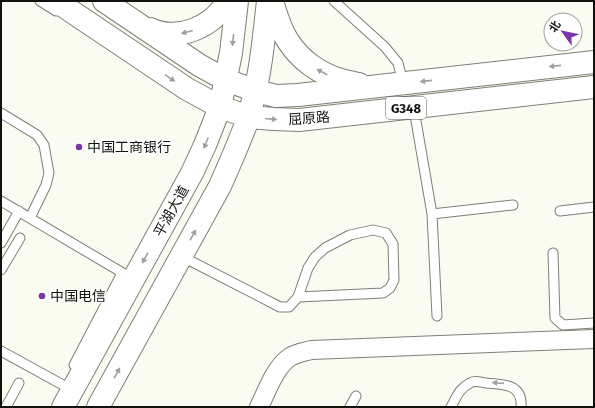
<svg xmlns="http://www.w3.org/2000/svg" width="595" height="408" viewBox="0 0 595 408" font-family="'Fira Sans','Noto Sans SC',sans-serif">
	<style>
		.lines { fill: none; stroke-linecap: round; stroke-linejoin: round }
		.lane-casing { stroke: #7e7f76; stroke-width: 11 }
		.street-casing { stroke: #7e7f76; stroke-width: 20 }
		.secondary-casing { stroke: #7e7f76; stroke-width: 24 }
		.highway-casing { stroke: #7e7f76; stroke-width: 24 }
		.lane { stroke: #fff; stroke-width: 9 }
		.street { stroke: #fff; stroke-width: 18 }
		.secondary { stroke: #fff; stroke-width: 22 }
		.highway { stroke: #fff; stroke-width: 22 }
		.oneway { fill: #a0a09f }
		.poi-dot { fill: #7b35a8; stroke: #fff; stroke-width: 1.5 }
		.labels { text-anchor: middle; stroke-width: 3; stroke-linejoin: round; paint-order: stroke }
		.shield { fill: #fff; stroke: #585956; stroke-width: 1 }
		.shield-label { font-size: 13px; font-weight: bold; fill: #11120e }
		.street-label { font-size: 14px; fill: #11120e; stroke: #fff }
		.poi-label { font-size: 14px; fill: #11120e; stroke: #fff; text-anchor: start }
	</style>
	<rect width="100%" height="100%" fill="#fafbf1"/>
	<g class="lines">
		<defs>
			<path id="lane" d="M 40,1 L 56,11
				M 334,1 L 385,47 L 398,63 L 403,83
				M 1,113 L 37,135 L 44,145 L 49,173 L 46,185 L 30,218
				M 415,115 L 432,214 L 437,316
				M 1,201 L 133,279
				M 560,211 L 594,207
				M 432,214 L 513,205
				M 1,243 L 19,211
				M 553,253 L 555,318 L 563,325 L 594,323
				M 181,256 L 280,307 L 289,307 L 298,297 L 308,268 L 315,257 L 325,248 L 350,235 L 373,230 L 386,233 L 393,244 L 394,280 L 390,288 L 383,293 L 298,297
				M 1,270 L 20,238
				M 1,351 L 63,385
				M 74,365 L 122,273
				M 6,407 L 19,383
				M 350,407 L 356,396
				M 451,407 C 457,396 459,389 470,383 C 474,380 481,382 486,383 C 503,384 523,384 521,407"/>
			<path id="street" d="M 259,407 C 267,391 275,367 290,357 C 296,353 304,352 311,350 L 594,339"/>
			<path id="secondary" d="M 56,1 L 187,89 L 220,107 L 205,145 L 192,173 L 63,407
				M 104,1 L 199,65 L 226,80
				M 150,29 C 179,42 212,27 228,1
				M 98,407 L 220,186 L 234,154 L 249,117"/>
			<path id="highway" d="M 237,1 L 231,53 L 220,107 L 249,117 L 274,119 L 299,120 L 594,87
				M 272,1 C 276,15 280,29 288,41 C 300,60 320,74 341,80 C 347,82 354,83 359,84
				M 226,80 L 256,91 L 276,96 L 298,95 L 594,62
				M 252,104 C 261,71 264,36 268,1"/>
		</defs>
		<use href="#lane" class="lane-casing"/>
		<use href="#street" class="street-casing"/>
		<use href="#secondary" class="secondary-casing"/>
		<use href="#highway" class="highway-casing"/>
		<use href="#lane" class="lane"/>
		<use href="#street" class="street"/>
		<use href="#secondary" class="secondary"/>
		<use href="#highway" class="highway"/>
	</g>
	<defs><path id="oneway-solid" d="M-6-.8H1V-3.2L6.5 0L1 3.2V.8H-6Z"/></defs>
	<g class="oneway">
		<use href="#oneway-solid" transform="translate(187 32) rotate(165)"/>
		<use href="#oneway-solid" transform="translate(233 40) rotate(96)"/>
		<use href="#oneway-solid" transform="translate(555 66) rotate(174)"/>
		<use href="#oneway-solid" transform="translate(322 72) rotate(-152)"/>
		<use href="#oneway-solid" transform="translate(170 78) rotate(34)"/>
		<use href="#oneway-solid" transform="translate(426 81) rotate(174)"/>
		<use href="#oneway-solid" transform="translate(271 119) rotate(5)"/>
		<use href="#oneway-solid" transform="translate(206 143) rotate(112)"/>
		<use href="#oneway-solid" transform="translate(193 235) rotate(-61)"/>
		<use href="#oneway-solid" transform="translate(145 258) rotate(119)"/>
		<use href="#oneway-solid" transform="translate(117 373) rotate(-61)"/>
		<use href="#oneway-solid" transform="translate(498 383) rotate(-176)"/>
	</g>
	<g class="poi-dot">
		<circle cx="79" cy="147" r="4"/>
		<circle cx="42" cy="296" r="4"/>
	</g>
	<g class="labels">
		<rect class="shield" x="386" y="97" width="40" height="22" rx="3"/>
		<g class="shield-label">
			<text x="406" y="113">G348</text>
		</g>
		<g class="street-label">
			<text transform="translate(309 118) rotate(-4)" y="5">屈原路</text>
			<text transform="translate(171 211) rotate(-61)" y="5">平湖大道</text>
		</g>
		<g class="poi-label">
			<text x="87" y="152">中国工商银行</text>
			<text x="50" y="301">中国电信</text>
		</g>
	</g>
	<rect width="595" height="408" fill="none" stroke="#11120e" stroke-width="4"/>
	<g transform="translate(563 32) rotate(303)"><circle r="19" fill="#ffffff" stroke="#a0a09f"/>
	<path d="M0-3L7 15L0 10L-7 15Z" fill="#7b35a8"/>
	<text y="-6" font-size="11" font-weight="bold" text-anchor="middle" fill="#11120e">北</text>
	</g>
</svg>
